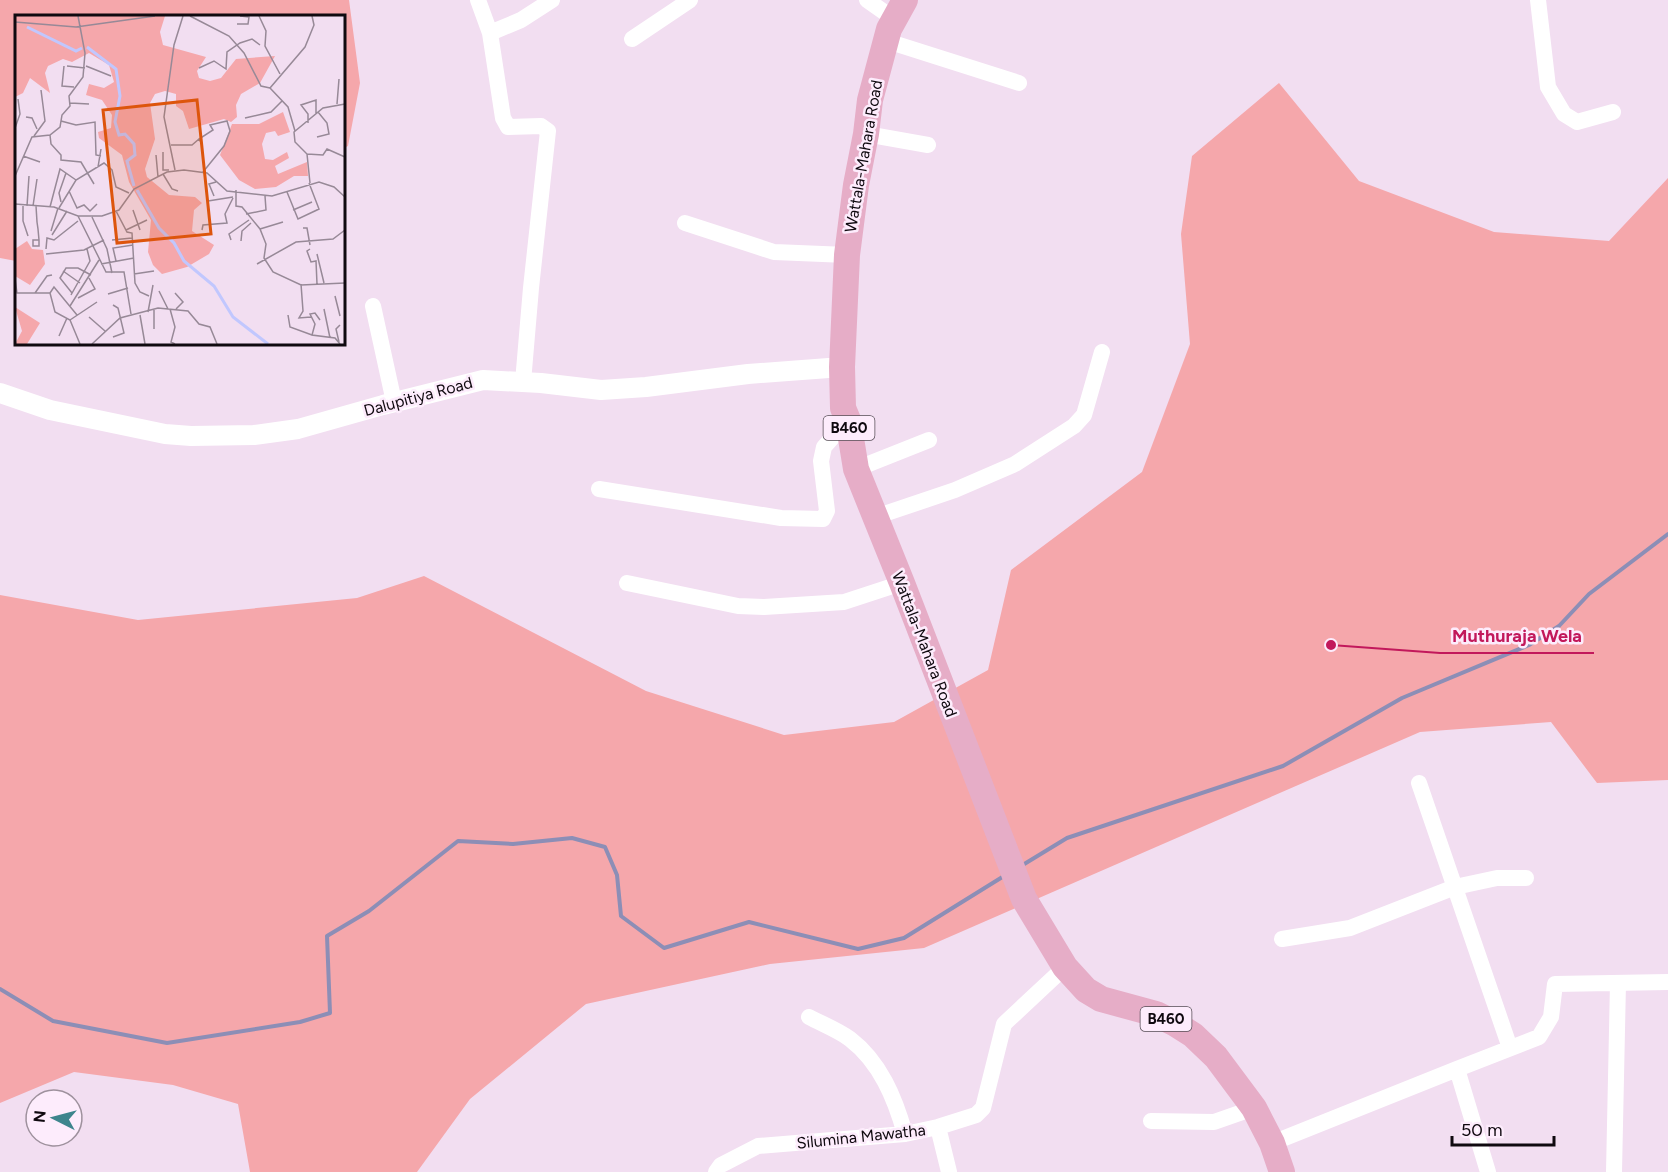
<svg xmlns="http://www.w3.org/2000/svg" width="1668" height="1172" viewBox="0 0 1668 1172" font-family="Figtree,sans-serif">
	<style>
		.green { fill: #f5a7ab }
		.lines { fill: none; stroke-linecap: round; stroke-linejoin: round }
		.stream { stroke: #8c8eb6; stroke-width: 4 }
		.minor { stroke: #fff; stroke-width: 16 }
		.tertiary { stroke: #fff; stroke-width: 20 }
		.primary { stroke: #e6adc7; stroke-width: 26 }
		.labels { text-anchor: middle; stroke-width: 5; stroke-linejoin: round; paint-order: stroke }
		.shield { fill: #fdecfc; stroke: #564d56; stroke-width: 1.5 }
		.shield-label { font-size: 15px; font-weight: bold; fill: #0f090f }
		.street-label { font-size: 16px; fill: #0f090f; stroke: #fdecfc }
		.inset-river { fill: none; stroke: #c1c7fe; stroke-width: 3 }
		.inset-road { fill: none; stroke: #978997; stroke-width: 1.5 }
		.view { fill: #dd550c; fill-opacity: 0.15; stroke: #dd550c; stroke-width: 3 }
		.inset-edge { fill: none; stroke: #0f090f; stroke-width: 3 }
		.leader { fill: none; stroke: #c2185b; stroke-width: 2 }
		.callout-dot { fill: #c2185b; stroke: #fdecfc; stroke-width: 2 }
		.callout-label { font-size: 18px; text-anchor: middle; font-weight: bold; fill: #c2185b; stroke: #fdecfc; stroke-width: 5; stroke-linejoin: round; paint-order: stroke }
	</style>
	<rect width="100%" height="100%" fill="#f2def1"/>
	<path class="green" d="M 0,0 L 349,0 L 360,83 L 348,146 L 344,148 L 344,16 L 16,16 L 16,261 L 0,258 Z
		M 1279,83 L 1359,181 L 1494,232 L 1609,241 L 1668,178 L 1668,780 L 1597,783 L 1551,722 L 1420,732 L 924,948 L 770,964 L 586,1004 L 470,1099 L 417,1172 L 250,1172 L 238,1104 L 173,1085 L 74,1072 L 0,1103 L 0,595 L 138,620 L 357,598 L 424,576 L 646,691 L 784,735 L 894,722 L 988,670 L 1011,570 L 1142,472 L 1190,344 L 1181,234 L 1192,156 Z"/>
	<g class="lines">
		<path class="stream" d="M 1021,866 L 1067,838 L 1283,766 L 1402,698 L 1529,645 L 1559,626 L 1589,594 L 1668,534
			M 0,989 L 53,1021 L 167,1043 L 300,1022 L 330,1013 L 327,936 L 369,911 L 458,841 L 513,844 L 572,838 L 605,847 L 617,875 L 621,916 L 664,948 L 749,922 L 858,949 L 904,938 L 1004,876"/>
		<path class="minor" d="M 478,0 L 490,33 L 521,20 L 552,0
			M 867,0 L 894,19
			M 1538,0 L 1548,87 L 1564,114 L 1577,122 L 1613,112
			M 490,33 L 503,118 L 508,127 L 541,126 L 548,131 L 531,288 L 523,382
			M 632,39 L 690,0
			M 887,41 L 1019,83
			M 866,134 L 928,145
			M 685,223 L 774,252 L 847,255
			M 373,306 L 394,402
			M 856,469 L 929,440
			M 599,489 L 781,518 L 823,519 L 827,511 L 821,461 L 824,447 L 848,420
			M 875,517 L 955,490 L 1015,464 L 1074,426 L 1084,415 L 1102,352
			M 627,583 L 738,606 L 764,607 L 844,602 L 902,583
			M 1419,783 L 1510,1048
			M 1282,939 L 1350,928 L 1455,887 L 1497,878 L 1526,878
			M 809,1017 C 822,1024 838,1030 850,1039 C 880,1062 895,1098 905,1134
			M 1457,1069 L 1488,1172
			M 1151,1121 L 1214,1122 L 1254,1108
			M 938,1127 L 949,1172
			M 1272,1143 L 1457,1069 L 1539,1037 L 1551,1017 L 1555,984 L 1668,982
			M 716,1172 L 721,1165 L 758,1146 L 905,1134 L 938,1127 L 976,1115 L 983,1108 L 1004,1024 L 1065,967
			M 1614,1172 L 1618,983"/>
		<path class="tertiary" d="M 0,393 L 50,410 L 165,434 L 191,436 L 254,435 L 298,429 L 383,405 L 483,380 L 541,383 L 601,390 L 646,387 L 748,374 L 842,367"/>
		<path class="primary" d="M 905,0 L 889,29 L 870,100 L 866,134 L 856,185 L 847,255 L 842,367 L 843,408 L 848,420 L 856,469 L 902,583 L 1024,899 L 1065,967 L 1086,990 L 1101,999 L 1156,1014 L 1174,1023 L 1193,1035 L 1216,1057 L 1254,1108 L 1272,1143 L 1282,1172"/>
	</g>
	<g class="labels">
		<g class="shield">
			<rect x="823.5" y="416" width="51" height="24" rx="4.5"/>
			<rect x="1140.5" y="1007" width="51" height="24" rx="4.5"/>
		</g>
		<g class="shield-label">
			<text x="849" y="433">B460</text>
			<text x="1166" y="1024">B460</text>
		</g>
		<g class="street-label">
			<text transform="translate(863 156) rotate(-80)" y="6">Wattala-Mahara Road</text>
			<text transform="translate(418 396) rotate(-15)" y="6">Dalupitiya Road</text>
			<text transform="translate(925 644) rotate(69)" y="6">Wattala-Mahara Road</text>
			<text transform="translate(861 1136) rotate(-6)" y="6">Silumina Mawatha</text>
		</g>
	</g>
	<g transform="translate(15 15)">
		<rect width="330" height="330" fill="#f2def1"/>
		<path d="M 0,1 L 150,1 L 145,17 L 148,30 L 191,42 L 182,56 L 184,63 L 195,66 L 206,63 L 221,44 L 260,41 L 245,68 L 226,79 L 221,90 L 222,102 L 216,107 L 209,104 L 174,114 L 168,96 L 161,91 L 161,79 L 150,76 L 140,79 L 135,88 L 140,124 L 130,154 L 132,162 L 154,180 L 180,182 L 187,188 L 179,195 L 177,216 L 199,230 L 194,239 L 172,252 L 147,259 L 138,250 L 133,237 L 136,205 L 114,167 L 107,140 L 84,123 L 83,117 L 96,113 L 97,100 L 87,85 L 71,80 L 74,69 L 89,73 L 99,67 L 94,50 L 74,38 L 57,47 L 48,44 L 33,51 L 30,58 L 35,78 L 15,63 L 8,78 L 0,82 ZM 268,97 L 275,117 L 263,121 L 260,116 L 251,118 L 247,129 L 250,144 L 258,145 L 272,137 L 274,143 L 260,151 L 263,159 L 292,147 L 293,161 L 279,161 L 261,172 L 240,174 L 224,165 L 205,140 L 217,109 L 244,109 ZM 12,226 L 17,234 L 28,235 L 30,249 L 15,270 L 0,261 L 0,234 ZM 0,292 L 25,308 L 12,329 L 0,329 L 7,316 Z" fill="#f5a7ab"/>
		<path class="inset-river" d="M 12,12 L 61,36 L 67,33M 72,32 L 101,54 L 105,81 L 100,107 L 104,120 L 110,119 L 119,129 L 120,140 L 112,146 L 119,171M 122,175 L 144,213 L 159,228 L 169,246 L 199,271 L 218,302 L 253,329"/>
		<path class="inset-road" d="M 175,1 L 214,21 L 229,38 L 246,71 L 255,73M 244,1 L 251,16 L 250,31 L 265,59M 0,7 L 61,12 L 140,1M 222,9 L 233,9 L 234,2 L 225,1M 49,51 L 47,71 L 59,72M 52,51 L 70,53M 71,51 L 96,61M 184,53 L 199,46 L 211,54 L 212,37 L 225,28 L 237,24 L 245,30M 55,88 L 74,89M 322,89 L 324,64M 11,102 L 17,103 L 22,114M 230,103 L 256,97 L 267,86M 46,106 L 61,110 L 80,107 L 81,140 L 86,141M 293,108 L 293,99 L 286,90 L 301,85 L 301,99M 0,113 L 5,99 L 3,84M 280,116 L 273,92 L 255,73 L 290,32 L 299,10 L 297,1M 35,120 L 36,129 L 46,140 L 46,145 L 66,147 L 79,169M 19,121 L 30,106 L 26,75M 302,122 L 314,119 L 312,108 L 303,97M 187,129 L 184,124 L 198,115 L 195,110 L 212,106 L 215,116 L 209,131 L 188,157M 156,130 L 177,130 L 184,124M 148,137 L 148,155 L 154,155M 292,139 L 308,140 L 312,134 L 330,142M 141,140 L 143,162M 8,141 L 25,147M 83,152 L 86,134M 160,155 L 149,102 L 159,30 L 168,1M 148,159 L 157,174 L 163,176M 0,161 L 17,122 L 35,120 L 45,112 L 47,100 L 55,91 L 54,81 L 68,62 L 70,38 L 63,1M 295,168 L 292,139 L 280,127 L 279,117 L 308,93 L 330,89M 221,175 L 221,191 L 227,192 L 245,214 L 251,229 L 249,243 L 258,257 L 286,270 L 330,268M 54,176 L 62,193 L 69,190 L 75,196 L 82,189M 272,177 L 283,204 L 304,194 L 294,168M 199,181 L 194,169 L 201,167M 193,186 L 218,182M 46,187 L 44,178 L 51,158M 0,189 L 39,192 L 63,201 L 87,201 L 104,195 L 119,174 L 152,157 L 169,155 L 192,158 L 212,176 L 257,181 L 304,167 L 319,172 L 330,182M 8,191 L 8,206 L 13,221M 12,191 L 14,161M 18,191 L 22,164M 21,191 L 22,207 L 23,214 L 24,225 L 24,231 L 18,231 L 18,225 L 24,225M 35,192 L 45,154 L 61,165M 44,193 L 61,165 L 89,148 L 97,155 L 101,172 L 114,178M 118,195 L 125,215M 278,195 L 297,187M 101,196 L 112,217 L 117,218 L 120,268 L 125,277 L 134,281M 231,199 L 251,195 L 250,181M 63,201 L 91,257 L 109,257 L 116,299M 77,202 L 92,234 L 97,258M 288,213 L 292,213 L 295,230M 245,214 L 268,207M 111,215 L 132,205M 187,215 L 188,210 L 212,208 L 210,199 L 218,183M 36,216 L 43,193M 37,220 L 52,196M 97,225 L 117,223M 216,225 L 214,219 L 234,205M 226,226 L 227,216 L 236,208M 31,234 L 32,223 L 39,225 L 63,206M 295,234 L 292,236 L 296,247 L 301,246 L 302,269M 31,239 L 69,235 L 89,225M 302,239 L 309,268M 101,246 L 98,233 L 118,230M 86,249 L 119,243M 242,249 L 281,227 L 318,224 L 330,215M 48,256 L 65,268M 119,259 L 139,256M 0,264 L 2,278 L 35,278 L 40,297 L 55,305 L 65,329M 286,269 L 288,296 L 284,303 L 296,302M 144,276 L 153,294M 20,278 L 32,261 L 37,260M 35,278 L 39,272 L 62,300M 57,278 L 45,263 L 51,253 L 63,253 L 76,260M 160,278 L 168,287 L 161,294M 93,279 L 113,273M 56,280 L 75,246 L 72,234M 320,281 L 325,301M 63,283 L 80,274 L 74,263M 55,291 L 84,245M 155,294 L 160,312 L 156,327 L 160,329M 309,294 L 315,323M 139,295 L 139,314M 133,297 L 138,270M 125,300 L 130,329M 273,300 L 275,312 L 297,320M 74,302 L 90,316M 55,305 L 82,287M 305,305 L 300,298 L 295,299 L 300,309 L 297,320 L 320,323 L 325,329M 44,321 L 52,303M 98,322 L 109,318 L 103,293 L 98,290M 324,327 L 321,314 L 325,310M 77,329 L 105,303 L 143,293 L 173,296 L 184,309 L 195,312 L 202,329"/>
		<path class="view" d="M 182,85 L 196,219 L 102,228 L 88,95 Z"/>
		<rect width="330" height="330" class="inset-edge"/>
	</g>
	<path class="leader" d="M1331 645L1440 653H1594"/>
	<circle class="callout-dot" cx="1331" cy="645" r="6"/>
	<g class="callout-label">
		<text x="1517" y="642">Muthuraja Wela</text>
	</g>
	<g transform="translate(54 1118) rotate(276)"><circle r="28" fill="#fdecfc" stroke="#9e919d" stroke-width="1.5"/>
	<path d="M0-4.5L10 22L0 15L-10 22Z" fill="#3e858d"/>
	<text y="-9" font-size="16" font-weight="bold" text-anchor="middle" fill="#0f090f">N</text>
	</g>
	<path d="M1452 1136v9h102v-9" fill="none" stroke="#0f090f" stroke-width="3"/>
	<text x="1461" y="1136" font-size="18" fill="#0f090f" stroke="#fdecfc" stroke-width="4.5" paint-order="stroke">50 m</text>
</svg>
